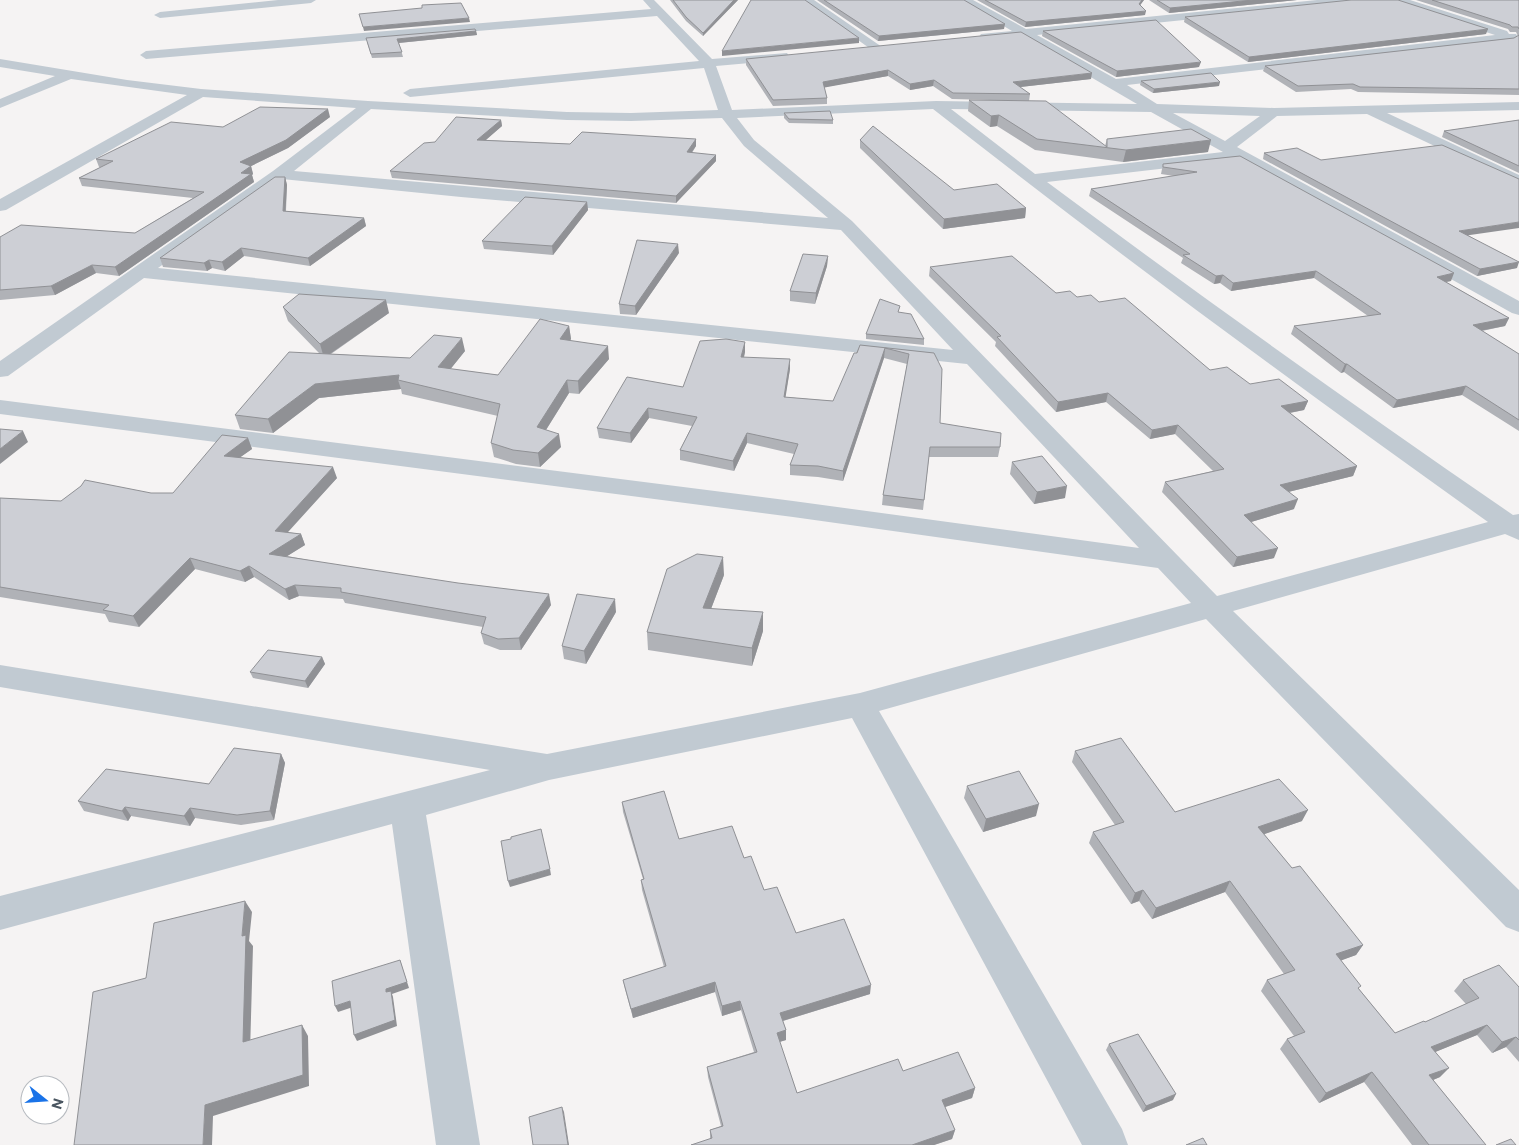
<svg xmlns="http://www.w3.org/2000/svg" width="1519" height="1145" viewBox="0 0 1519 1145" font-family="Commissioner,sans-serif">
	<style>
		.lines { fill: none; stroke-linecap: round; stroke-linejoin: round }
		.minor { fill: #c1cad2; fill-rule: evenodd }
		.wall { fill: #b0b2b7 }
		.shaded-wall { fill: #909195 }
		.building { fill: #cdcfd5; stroke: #909195 }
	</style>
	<rect width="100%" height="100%" fill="#f5f3f3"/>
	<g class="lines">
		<path class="minor" d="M 278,0 L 316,0 L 311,3 L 160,18 L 154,15 L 160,12 Z
			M 643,0 L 654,0 L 712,59 L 787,53 L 789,56 L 783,60 L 716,66 L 732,110 L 936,101 L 1137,104 L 1022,37 L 981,40 L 979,37 L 981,34 L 1012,31 L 960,0 L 973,0 L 1026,29 L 1317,0 L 1354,0 L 1349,3 L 1037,35 L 1116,79 L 1495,35 L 1395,2 L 1394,0 L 1410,0 L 1507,31 L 1509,34 L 1516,34 L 1518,37 L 1516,40 L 1512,41 L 1127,85 L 1157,104 L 1274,108 L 1519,102 L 1519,110 L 1387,113 L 1519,175 L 1519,186 L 1367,114 L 1277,116 L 1237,147 L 1519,301 L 1519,315 L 1512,313 L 1237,160 L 1047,182 C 1200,296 1356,407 1513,515 L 1519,514 L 1519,540 L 1505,534 L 1233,611 L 1519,890 L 1519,932 L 1506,927 L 1206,619 L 879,711 L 1122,1129 L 1128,1145 L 1082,1145 L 852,718 L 549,780 L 426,815 L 480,1145 L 436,1145 L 392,824 L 0,930 L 0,896 L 490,770 L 0,687 L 0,665 L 547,754 L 860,693 L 1191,603 L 1158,568 L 793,517 L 0,414 L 0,400 L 793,501 L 1139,548 L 967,364 L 144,278 L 8,376 L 0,377 L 0,361 L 273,171 L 356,108 L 203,97 L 6,210 L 0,211 L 0,199 L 187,95 L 71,79 L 0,108 L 0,99 L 55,76 L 0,67 L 0,59 L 127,80 L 201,89 L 368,101 L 567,112 L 631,113 L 718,110 L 704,68 L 410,97 L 403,93 L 410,89 L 699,61 L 657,16 L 146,59 L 140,55 L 146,51 L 651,9 ZM 371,109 L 567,120 L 631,121 L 722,118 L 744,146 L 828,218 L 294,171 ZM 933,109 C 1114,251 1300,388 1488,522 L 1217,596 L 852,221 L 754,140 L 737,118 ZM 951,109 L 1151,112 L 1223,152 L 1035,174 ZM 1173,113 L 1260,116 L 1225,141 ZM 282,179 L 461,197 L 841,230 L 953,350 L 158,268 Z
			M 802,0 L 814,0 L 882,47 L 876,51 L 872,50 Z"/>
	</g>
	<path class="wall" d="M 670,0 L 738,0 L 703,36 L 686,21 Z
		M 817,0 L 964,0 L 1004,29 L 878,41 Z
		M 977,0 L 1144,0 L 1140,5 L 1145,15 L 1025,27 Z
		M 1149,0 L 1297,0 L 1169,13 Z
		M 1416,0 L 1519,0 L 1519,95 L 1358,92 L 1351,89 L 1296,92 L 1263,71 L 1265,66 L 1514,38 L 1518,36 L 1516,32 L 1510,32 L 1508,29 Z
		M 1185,17 L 1486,34 L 1248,62 L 1184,22 Z
		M 476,31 L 477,35 L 399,43 L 403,57 L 372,58 L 367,42 Z
		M 1043,31 L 1199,67 L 1116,77 L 1042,36 Z
		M 746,59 L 1091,79 L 1020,87 L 1030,94 L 1029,101 L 952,99 L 933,86 L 910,90 L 888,76 L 824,87 L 827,98 L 827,104 L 773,106 L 746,65 Z
		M 1141,81 L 1219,86 L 1153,93 L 1140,85 Z
		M 969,100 L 1105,146 L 1107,139 L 1208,152 L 1123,162 L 1035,150 L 997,126 L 990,127 L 968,111 Z
		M 784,113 L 833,120 L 833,124 L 789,123 L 784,118 Z
		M 330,117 L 288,148 L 251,166 L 253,174 L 252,175 L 254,182 L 119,276 L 96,273 L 55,295 L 0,300 L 0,237 L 135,233 L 193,198 L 82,186 L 79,178 L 101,167 L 99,167 L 96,159 L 223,127 Z
		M 501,120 L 502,126 L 485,140 L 570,144 L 696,139 L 696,146 L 692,153 L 716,161 L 676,203 L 392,178 L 390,171 L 435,142 Z
		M 1519,120 L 1519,173 L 1442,137 L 1444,131 Z
		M 860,140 L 954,190 L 1026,208 L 1025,218 L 943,229 L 860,148 Z
		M 1264,153 L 1321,160 L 1468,235 L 1517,268 L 1477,276 L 1263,159 Z
		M 1240,156 L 1451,281 L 1446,282 L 1509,318 L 1505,326 L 1482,331 L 1519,354 L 1519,431 L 1462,395 L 1393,408 L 1344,372 L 1341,373 L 1291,334 L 1294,326 L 1368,316 L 1314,278 L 1231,291 L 1220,283 L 1214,284 L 1181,263 L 1183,258 L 1089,196 L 1091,189 L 1174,176 L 1161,174 L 1163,164 Z
		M 285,177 L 287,185 L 286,211 L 364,218 L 366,226 L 310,266 L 244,256 L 225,271 L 212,268 L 207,271 L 163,267 L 160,258 Z
		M 587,202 L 588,210 L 553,255 L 484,249 L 482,241 Z
		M 679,253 L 636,315 L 620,314 L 619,304 Z
		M 828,256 L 827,266 L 815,304 L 790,301 L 790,291 Z
		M 930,267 L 1077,297 L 1099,302 L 1210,370 L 1250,384 L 1308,401 L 1304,410 L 1290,413 L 1357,466 L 1353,476 L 1288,492 L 1294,509 L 1251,522 L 1274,558 L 1233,567 L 1162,492 L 1165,482 L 1213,471 L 1175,434 L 1150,439 L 1106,402 L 1056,412 L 995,346 L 996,342 L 929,276 Z
		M 283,307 L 389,313 L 331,354 L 410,358 L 465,351 L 450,369 L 498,375 L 569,326 L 571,339 L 570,341 L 609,359 L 579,394 L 569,393 L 546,430 L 561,447 L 540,467 L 516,464 L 494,457 L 491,443 L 498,416 L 402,394 L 401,389 L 319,398 L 273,433 L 240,429 L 235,415 L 319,353 L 288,321 Z
		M 899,312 L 924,339 L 924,345 L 866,339 L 866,334 Z
		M 745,342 L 745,352 L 744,358 L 790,369 L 785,397 L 833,401 L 860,345 L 934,353 L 940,423 L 1000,447 L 998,457 L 929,457 L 923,510 L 882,505 L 883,495 L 907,364 L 884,358 L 843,481 L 818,477 L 790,475 L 790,465 L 794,454 L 747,443 L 734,471 L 680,460 L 680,450 L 692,426 L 649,418 L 631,443 L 599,438 L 597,428 L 683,387 Z
		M 248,438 L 252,449 L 240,457 L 337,478 L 287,532 L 301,534 L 305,545 L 287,556 L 551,605 L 521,650 L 500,650 L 484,644 L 481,633 L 483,627 L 345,603 L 343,599 L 299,596 L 289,600 L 254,577 L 245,582 L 195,569 L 139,627 L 109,622 L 105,614 L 0,597 L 0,498 L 61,501 L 151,493 L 173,493 Z
		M 1012,462 L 1065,498 L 1034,504 L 1010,474 Z
		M 724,575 L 711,609 L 763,631 L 752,666 L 648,650 L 647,632 Z
		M 616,612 L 586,664 L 564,659 L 562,646 Z
		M 322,657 L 325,664 L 308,688 L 253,678 L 250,672 Z
		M 1075,751 L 1175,812 L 1302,821 L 1264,834 L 1292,868 L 1363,945 L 1356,955 L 1341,960 L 1359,989 L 1395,1033 L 1425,1022 L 1466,1004 L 1454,991 L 1463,980 L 1519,987 L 1519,1062 L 1506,1047 L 1492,1053 L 1477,1035 L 1435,1052 L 1440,1077 L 1433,1080 L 1486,1145 L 1412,1145 L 1364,1082 L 1319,1103 L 1280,1049 L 1287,1039 L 1294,1036 L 1261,991 L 1267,980 L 1284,974 L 1225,892 L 1152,919 L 1139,901 L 1131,904 L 1089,843 L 1093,832 L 1115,825 L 1072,762 Z
		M 281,754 L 285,763 L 274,820 L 241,825 L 195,818 L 190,826 L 131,816 L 128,821 L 84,811 L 78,801 L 209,784 Z
		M 967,786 L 1036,816 L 983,832 L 964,798 Z
		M 622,802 L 679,839 L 744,858 L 764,890 L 796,933 L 870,994 L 783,1021 L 786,1030 L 786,1040 L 779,1042 L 797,1093 L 903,1071 L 975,1088 L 972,1098 L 945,1107 L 955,1130 L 952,1139 L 934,1145 L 691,1145 L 710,1139 L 710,1130 L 721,1126 L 708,1077 L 707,1067 L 754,1052 L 741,1010 L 722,1016 L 715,992 L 633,1018 L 625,989 L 623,980 L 664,967 L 642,890 L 641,880 L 643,879 L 623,812 Z
		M 1109,1044 L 1173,1100 L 1143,1112 L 1106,1050 Z"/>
	<path class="shaded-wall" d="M 734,0 L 738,0 L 703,36 L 703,33 Z
		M 1142,0 L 1144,0 L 1138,8 L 1139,4 Z
		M 1253,0 L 1297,0 L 1169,13 L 1170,8 Z
		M 1146,11 L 1145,15 L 1025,27 L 1026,22 Z
		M 469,18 L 470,22 L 364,31 L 363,27 Z
		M 1005,24 L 1004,29 L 878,41 L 879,36 Z
		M 1488,29 L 1486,34 L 1248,62 L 1249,57 Z
		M 476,31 L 477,35 L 398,43 L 397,39 Z
		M 859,38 L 859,43 L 722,56 L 722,51 Z
		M 1201,62 L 1199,67 L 1116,77 L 1117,71 Z
		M 888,70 L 888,76 L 822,88 L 823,82 Z
		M 1092,73 L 1091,79 L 1012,88 L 1013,82 Z
		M 934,80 L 933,86 L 910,90 L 910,84 Z
		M 1220,82 L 1219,86 L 1153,93 L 1154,89 Z
		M 328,109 L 330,117 L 288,148 L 243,170 L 240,162 Z
		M 999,115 L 997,126 L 990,127 L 991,116 Z
		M 501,120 L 502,126 L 478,147 L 477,140 Z
		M 696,139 L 696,146 L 687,159 L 687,152 Z
		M 1211,140 L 1208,152 L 1123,162 L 1126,150 Z
		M 716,155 L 716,161 L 676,203 L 676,196 Z
		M 251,166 L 253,174 L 252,175 L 254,182 L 119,276 L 115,267 Z
		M 285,177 L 287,185 L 285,219 L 283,211 Z
		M 587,202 L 588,210 L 553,255 L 552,246 Z
		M 1026,208 L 1025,218 L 943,229 L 944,219 Z
		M 364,218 L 366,226 L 310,266 L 308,258 Z
		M 1519,222 L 1519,228 L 1456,237 L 1459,231 Z
		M 678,244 L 679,253 L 636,315 L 635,306 Z
		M 241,248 L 244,256 L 225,271 L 222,262 Z
		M 828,256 L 827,266 L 815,304 L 816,293 Z
		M 209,260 L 212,268 L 207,271 L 204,263 Z
		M 1519,262 L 1517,268 L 1477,276 L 1480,269 Z
		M 92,265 L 96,273 L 55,295 L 51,286 Z
		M 1316,271 L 1314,278 L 1231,291 L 1233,283 Z
		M 1454,273 L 1451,281 L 1434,284 L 1437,277 Z
		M 1223,275 L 1220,283 L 1214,284 L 1216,276 Z
		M 386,300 L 389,313 L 324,358 L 320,344 Z
		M 1509,318 L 1505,326 L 1469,333 L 1473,325 Z
		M 569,326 L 571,339 L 561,352 L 560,339 Z
		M 462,338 L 465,351 L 441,381 L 438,367 Z
		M 745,342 L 745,352 L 741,367 L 741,357 Z
		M 608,346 L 609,359 L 579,394 L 578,381 Z
		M 885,348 L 884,358 L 843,481 L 843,471 Z
		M 790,359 L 790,369 L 784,407 L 784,397 Z
		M 1345,364 L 1347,364 L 1344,372 L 1341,373 Z
		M 399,375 L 398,380 L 401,389 L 319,398 L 273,433 L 268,419 L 315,384 Z
		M 567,380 L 569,393 L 539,441 L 537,427 Z
		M 1466,386 L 1462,395 L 1393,408 L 1397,400 Z
		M 1108,393 L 1106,402 L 1056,412 L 1058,402 Z
		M 1308,401 L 1304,410 L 1278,415 L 1281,406 Z
		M 648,408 L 649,418 L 631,443 L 630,433 Z
		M 1178,425 L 1175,434 L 1150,439 L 1152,430 Z
		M 23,431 L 28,442 L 0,464 L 0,449 Z
		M 747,433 L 747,443 L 734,471 L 733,461 Z
		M 559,434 L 561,447 L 540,467 L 538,453 Z
		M 248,438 L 252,449 L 228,466 L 224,456 Z
		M 1357,466 L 1353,476 L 1276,495 L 1280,485 Z
		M 333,467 L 337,478 L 279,542 L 275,531 Z
		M 1067,486 L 1065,498 L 1034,504 L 1037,492 Z
		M 1298,499 L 1294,509 L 1241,525 L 1244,515 Z
		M 301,534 L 305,545 L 273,565 L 269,554 Z
		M 1278,548 L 1274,558 L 1233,567 L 1237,557 Z
		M 723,557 L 724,575 L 704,627 L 703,608 Z
		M 190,558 L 195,569 L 139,627 L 133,616 Z
		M 249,566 L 254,577 L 245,582 L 240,571 Z
		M 295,585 L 299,596 L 289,600 L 285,589 Z
		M 549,594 L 551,605 L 521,650 L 519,638 Z
		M 615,599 L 616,612 L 586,664 L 584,651 Z
		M 763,612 L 763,631 L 752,666 L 752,648 Z
		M 322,657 L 325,664 L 308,688 L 305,681 Z
		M 281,754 L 285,763 L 274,820 L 270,811 Z
		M 1039,804 L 1036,816 L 983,832 L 986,819 Z
		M 125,807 L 131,816 L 128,821 L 122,811 Z
		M 190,808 L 195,818 L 190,826 L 184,816 Z
		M 1308,810 L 1302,821 L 1253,838 L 1258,827 Z
		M 550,869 L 551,875 L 510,887 L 508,881 Z
		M 1230,881 L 1225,892 L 1152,919 L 1156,908 Z
		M 1143,890 L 1139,901 L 1131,904 L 1135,893 Z
		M 245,901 L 252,912 L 249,941 L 253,946 L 250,1053 L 243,1042 L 242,936 Z
		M 1363,945 L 1356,955 L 1329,965 L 1336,954 Z
		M 400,960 L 409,988 L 392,994 L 393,997 L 397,1026 L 357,1041 L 354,1035 L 386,992 L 386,989 Z
		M 715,982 L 715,992 L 633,1018 L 631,1009 Z
		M 871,985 L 870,994 L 779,1022 L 780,1013 Z
		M 350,1001 L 353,1007 L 338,1012 L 335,1006 Z
		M 740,1001 L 741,1010 L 722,1016 L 722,1006 Z
		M 302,1025 L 308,1036 L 309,1086 L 213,1116 L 212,1145 L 203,1145 L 205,1105 Z
		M 1487,1025 L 1477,1035 L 1423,1057 L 1431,1047 Z
		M 786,1030 L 786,1040 L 776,1043 L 777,1033 Z
		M 1516,1037 L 1506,1047 L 1492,1053 L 1502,1042 Z
		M 1449,1068 L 1440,1077 L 1421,1085 L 1429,1075 Z
		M 1372,1072 L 1364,1082 L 1319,1103 L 1326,1093 Z
		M 975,1088 L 972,1098 L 939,1109 L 942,1100 Z
		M 1176,1094 L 1173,1100 L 1143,1112 L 1146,1106 Z
		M 562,1107 L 564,1112 L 569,1145 L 568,1145 Z
		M 955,1130 L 952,1139 L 934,1145 L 912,1145 Z"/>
	<path class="building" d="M 673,0 L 734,0 L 703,33 L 686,17 Z
		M 751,0 L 805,0 L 859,38 L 722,51 Z
		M 824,0 L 964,0 L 1005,24 L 879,36 Z
		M 985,0 L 1142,0 L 1139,4 L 1146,11 L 1026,22 Z
		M 1157,0 L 1253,0 L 1170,8 Z
		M 1351,0 L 1398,0 L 1488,29 L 1249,57 L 1185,17 Z
		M 1432,0 L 1519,0 L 1519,29 L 1518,27 L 1512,27 L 1510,25 Z
		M 461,3 L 469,18 L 363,27 L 359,14 L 422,8 L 422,5 Z
		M 1156,20 L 1201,62 L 1117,71 L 1043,31 Z
		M 475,29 L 476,31 L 397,39 L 402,52 L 371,54 L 366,38 Z
		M 1021,32 L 1092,73 L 1013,82 L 1030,94 L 953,93 L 934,80 L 910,84 L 888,70 L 823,82 L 827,98 L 773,100 L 746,59 Z
		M 1519,35 L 1519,89 L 1360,87 L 1353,84 L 1298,86 L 1265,66 L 1514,38 Z
		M 1211,73 L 1220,82 L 1154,89 L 1141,81 Z
		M 969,100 L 1046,101 L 1107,147 L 1107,139 L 1191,129 L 1211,140 L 1126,150 L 1037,139 L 999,115 L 991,116 Z
		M 260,107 L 328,109 L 286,140 L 240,162 L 251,166 L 241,173 L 251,174 L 115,267 L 92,265 L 51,286 L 0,290 L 0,237 L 21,225 L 135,233 L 204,192 L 79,178 L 113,161 L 96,159 L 171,122 L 223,127 Z
		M 830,111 L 833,120 L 789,119 L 784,113 Z
		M 456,117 L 501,120 L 477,140 L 570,144 L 582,132 L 696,139 L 687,152 L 716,155 L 676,196 L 390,171 L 424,143 L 435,142 Z
		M 1519,120 L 1519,166 L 1444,131 Z
		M 873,126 L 954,190 L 997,184 L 1026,208 L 944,219 L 860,140 Z
		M 1442,145 L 1519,179 L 1519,222 L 1459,231 L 1519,262 L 1480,269 L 1264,153 L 1297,148 L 1321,160 Z
		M 1240,156 L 1454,273 L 1437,277 L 1509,318 L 1473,325 L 1519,354 L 1519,420 L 1466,386 L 1397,400 L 1347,364 L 1345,364 L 1294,326 L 1381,314 L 1316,271 L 1233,283 L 1223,275 L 1216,276 L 1183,255 L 1190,254 L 1091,189 L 1197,172 L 1163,167 L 1163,164 Z
		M 275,177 L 285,177 L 283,211 L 364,218 L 308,258 L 241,248 L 222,262 L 209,260 L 204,263 L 160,258 Z
		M 525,197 L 587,202 L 552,246 L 482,241 Z
		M 637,240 L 678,244 L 635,306 L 619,304 Z
		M 803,254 L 828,256 L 816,293 L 790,291 Z
		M 1012,256 L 1056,293 L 1070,291 L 1077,297 L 1091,295 L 1099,302 L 1125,298 L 1210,370 L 1227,367 L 1250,384 L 1279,379 L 1308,401 L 1281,406 L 1357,466 L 1280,485 L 1298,499 L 1244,515 L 1278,548 L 1237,557 L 1165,482 L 1224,469 L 1178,425 L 1152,430 L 1108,393 L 1058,402 L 997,337 L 1001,336 L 930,267 Z
		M 299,294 L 386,300 L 320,344 L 283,307 Z
		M 880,299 L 900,306 L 898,312 L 911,314 L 924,339 L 866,334 Z
		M 540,319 L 569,326 L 560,339 L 608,346 L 578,381 L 567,380 L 537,427 L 559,434 L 538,453 L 513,450 L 491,443 L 500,404 L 398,380 L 399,375 L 315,384 L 268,419 L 235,415 L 289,352 L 410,358 L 434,335 L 462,338 L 438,367 L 498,375 Z
		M 726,339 L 745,342 L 741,357 L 790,359 L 784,397 L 833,401 L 854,353 L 857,353 L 860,345 L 934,353 L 942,369 L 940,423 L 1001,433 L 1000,447 L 930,447 L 924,500 L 883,495 L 909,354 L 885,348 L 843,471 L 818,466 L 790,465 L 798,444 L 747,433 L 733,461 L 680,450 L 697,417 L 648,408 L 630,433 L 597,428 L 627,377 L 683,387 L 700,341 Z
		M 0,429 L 23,431 L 0,449 Z
		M 222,435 L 248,438 L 224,456 L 333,467 L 275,531 L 301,534 L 269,554 L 458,583 L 549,594 L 519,638 L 498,639 L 481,633 L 486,617 L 341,592 L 341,588 L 295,585 L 285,589 L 249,566 L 240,571 L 190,558 L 133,616 L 103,610 L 109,605 L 0,587 L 0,498 L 61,501 L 81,486 L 85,480 L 151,493 L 173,493 Z
		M 1042,456 L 1067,486 L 1037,492 L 1012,462 Z
		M 697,554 L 723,557 L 703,608 L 763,612 L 752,648 L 647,632 L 667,569 Z
		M 577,594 L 615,599 L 584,651 L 562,646 Z
		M 268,650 L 322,657 L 305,681 L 250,672 Z
		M 1121,738 L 1175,812 L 1279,779 L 1308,810 L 1258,827 L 1292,868 L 1300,866 L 1363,945 L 1336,954 L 1361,986 L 1358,988 L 1395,1033 L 1424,1021 L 1425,1022 L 1479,998 L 1463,980 L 1499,965 L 1519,987 L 1519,1040 L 1516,1037 L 1502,1042 L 1487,1025 L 1431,1047 L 1449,1068 L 1429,1075 L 1486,1145 L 1429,1145 L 1372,1072 L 1326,1093 L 1287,1039 L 1305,1032 L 1267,980 L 1295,970 L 1230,881 L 1156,908 L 1143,890 L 1135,893 L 1093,832 L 1124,822 L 1075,751 Z
		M 234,748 L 281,754 L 270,811 L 237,815 L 190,808 L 184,816 L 125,807 L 122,811 L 78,801 L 106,769 L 209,784 Z
		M 1019,771 L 1039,804 L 986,819 L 967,786 Z
		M 664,791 L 679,839 L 732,826 L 744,858 L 751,856 L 764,890 L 777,887 L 796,933 L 844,919 L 871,985 L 780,1013 L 786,1030 L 777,1033 L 797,1093 L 898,1059 L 903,1071 L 958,1052 L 975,1088 L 942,1100 L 955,1130 L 912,1145 L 691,1145 L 712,1138 L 710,1130 L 723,1126 L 707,1067 L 757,1052 L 740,1001 L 722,1006 L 715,982 L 631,1009 L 623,980 L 666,966 L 641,880 L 644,879 L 622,802 Z
		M 541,829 L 550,869 L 508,881 L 501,841 L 511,839 L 511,837 Z
		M 245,901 L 242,936 L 246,935 L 243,1042 L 302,1025 L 303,1075 L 205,1105 L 203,1145 L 74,1145 L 93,992 L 146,978 L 154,923 Z
		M 400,960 L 407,982 L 386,989 L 386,992 L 391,991 L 395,1020 L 354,1035 L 350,1001 L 335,1006 L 332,981 Z
		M 1138,1034 L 1176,1094 L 1146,1106 L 1109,1044 Z
		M 562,1107 L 568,1145 L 533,1145 L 529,1117 Z
		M 1203,1138 L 1207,1145 L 1186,1145 Z
		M 1511,1139 L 1516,1145 L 1496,1145 Z"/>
	<g transform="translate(45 1100) rotate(107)"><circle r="24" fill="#ffffff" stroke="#b7bbc0"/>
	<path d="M0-4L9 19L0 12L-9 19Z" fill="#1a73e8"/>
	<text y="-8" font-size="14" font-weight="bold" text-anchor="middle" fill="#4a5661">N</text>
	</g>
</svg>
